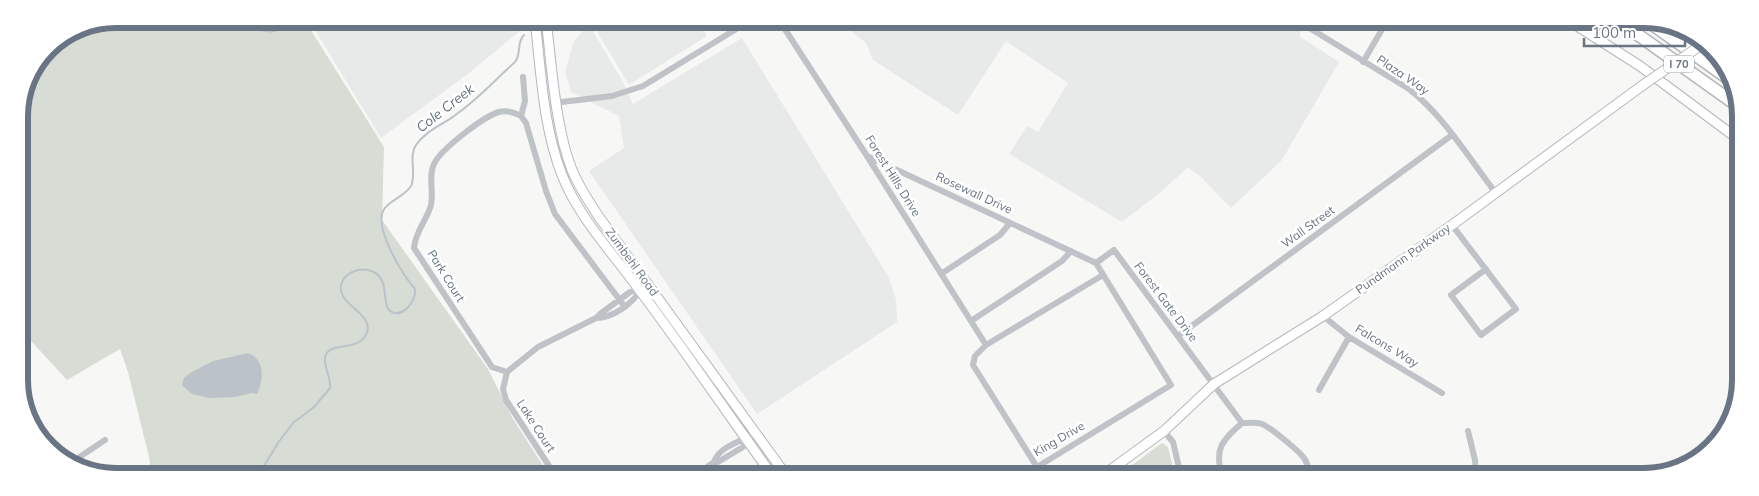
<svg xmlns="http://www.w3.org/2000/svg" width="1759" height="496" viewBox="0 0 1759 496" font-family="Mulish,sans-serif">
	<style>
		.built { fill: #e8eae9 }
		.green { fill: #d7dcd5 }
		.water { fill: #bbc3c9 }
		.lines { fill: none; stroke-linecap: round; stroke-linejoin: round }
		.stream { stroke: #bbc3c9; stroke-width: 2 }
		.secondary-casing { stroke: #b4b8bd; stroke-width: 11 }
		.highway-casing { stroke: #b3b6ba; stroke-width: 14 }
		.street { stroke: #bfc2c7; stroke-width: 6 }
		.secondary { stroke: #fff; stroke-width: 9 }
		.highway { stroke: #fff; stroke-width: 11 }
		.secondary-bridge-casing { stroke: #b4b8bd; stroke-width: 11; stroke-linecap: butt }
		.secondary-bridge { stroke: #fff; stroke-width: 9 }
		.labels { text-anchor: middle; stroke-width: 5; stroke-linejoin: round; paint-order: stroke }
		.shield { fill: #fff; stroke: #969ea9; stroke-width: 1 }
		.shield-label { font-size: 11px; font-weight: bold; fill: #697484 }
		.street-label { font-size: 12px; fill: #697484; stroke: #fff }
		.water-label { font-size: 14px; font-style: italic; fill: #65747f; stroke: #fff }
		.rim { fill: none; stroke: #697484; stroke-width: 6 }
	</style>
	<rect width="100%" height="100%" fill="#f7f8f5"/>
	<path class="built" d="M 308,19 L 532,20 L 532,21 L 469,73 L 381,138 Z
		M 590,20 L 696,20 L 707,36 L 629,85 Z
		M 844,20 L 1019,21 L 1018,22 L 1019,21 L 1306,21 L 1299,36 L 1339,62 L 1282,160 L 1231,208 L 1201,177 L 1188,167 L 1162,191 L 1122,222 L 1009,154 L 1027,126 L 1038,132 L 1068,83 L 1006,41 L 958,115 L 873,60 L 866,43 L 851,31 Z
		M 590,26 L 624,84 L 633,104 L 742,38 L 888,276 L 896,299 L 897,322 L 757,414 L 589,171 L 624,148 L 619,116 L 571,92 L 565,72 L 574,41 L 585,28 Z"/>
	<path class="green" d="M 116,19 L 304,19 L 384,147 L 382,220 L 488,369 L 513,419 L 549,475 L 149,474 L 150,461 L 128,372 L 120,349 L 67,380 L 20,329 L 19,110 L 26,78 L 47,47 L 79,26 Z
		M 1162,443 L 1168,447 L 1175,476 L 1117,476 Z"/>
	<path class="water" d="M 249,19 L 281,19 L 281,24 L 276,32 C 263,34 255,30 249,19 Z
		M 248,353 C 265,359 264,380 257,394 L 252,393 L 235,397 L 209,398 L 192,394 L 182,385 L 184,378 L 190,373 L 213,361 Z
		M 385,465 L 398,467 L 411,475 L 337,474 L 354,469 Z"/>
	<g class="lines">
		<path class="stream" d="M 563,26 L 571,20
			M 198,474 C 208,461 220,469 233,474
			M 259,474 L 278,443 L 293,423 L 314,407 L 330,388 C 331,377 324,368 325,358 C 327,340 361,353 367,332 C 373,314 342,307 341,289 C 340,272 365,263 378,275 C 386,282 384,297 387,307 C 397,324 417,303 415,289 C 403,275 371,225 385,208 C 392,199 405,196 411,186 C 417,174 408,157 416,145 C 426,130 445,124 458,113 C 479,98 496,79 515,62 C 522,53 516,43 524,35"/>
		<defs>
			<path id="secondary" d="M 535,20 C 541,71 543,127 562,175 C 579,218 612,252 638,288 C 684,349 727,413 772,475
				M 546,20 C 552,66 555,127 572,170 C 579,187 589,202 599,217 L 786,475
				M 1571,22 L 1640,66 L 1738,139
				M 1102,476 L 1164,431 L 1214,384 L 1323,316 L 1452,225 L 1643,85"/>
			<path id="highway" d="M 1620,22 L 1738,106
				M 1649,22 L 1729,79"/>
		</defs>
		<use href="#secondary" class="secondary-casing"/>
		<use href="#highway" class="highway-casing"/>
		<path class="street" d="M 779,20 L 867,156 L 986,345
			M 1298,21 L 1409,89 C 1444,116 1468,157 1495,192
			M 1363,62 L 1387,21
			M 523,77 L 525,101 L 521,116 L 526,123 L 546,191 L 555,214 L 625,307
			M 545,104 L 612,96 L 643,86 L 751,20
			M 867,156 L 1096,263 L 1171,385 L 1037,467 L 973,365 L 975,356 L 986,345 L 1103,275
			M 1452,225 L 1516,309 L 1481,335 L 1451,295 L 1486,269
			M 1096,263 L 1114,250 L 1242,423
			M 941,274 L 1000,235 L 1010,223
			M 1323,316 L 1349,337 L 1442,393
			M 596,318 L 600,314 L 630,292 L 642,288
			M 971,321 L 1062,261 L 1071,251
			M 1178,336 L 1452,135
			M 507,372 L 492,367 L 414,248 C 415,232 427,220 431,205 C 434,192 428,176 434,164 C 440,150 484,116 499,112 C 507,110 514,112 521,116
			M 1319,390 L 1349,337
			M 1164,431 L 1173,442 L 1181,476
			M 1468,431 L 1475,460 L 1476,477
			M 72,462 L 105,440
			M 714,462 C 720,445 742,442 756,433
			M 555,475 L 506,400 L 503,389 L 507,372 L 538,347 L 596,318 C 612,318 633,304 640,290
			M 696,475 L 714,462 L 718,462 L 743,447 L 746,439
			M 1222,476 C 1214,448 1222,441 1242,423 C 1248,423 1256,422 1262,424 C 1270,427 1299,451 1304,458 C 1308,464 1309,471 1307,476
			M 1368,476 L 1368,477"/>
		<use href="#secondary" class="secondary"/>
		<use href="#highway" class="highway"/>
		<defs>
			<path id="secondary-bridge" d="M 1643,85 L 1704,43"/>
		</defs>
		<use href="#secondary-bridge" class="secondary-bridge-casing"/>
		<use href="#secondary-bridge" class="secondary-bridge"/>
	</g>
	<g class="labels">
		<rect class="shield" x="1664" y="55.5" width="30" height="17" rx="4"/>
		<g class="shield-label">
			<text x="1679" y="68">I 70</text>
		</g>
		<g class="street-label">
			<text transform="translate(1403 75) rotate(34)" y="4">Plaza Way</text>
			<text transform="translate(893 176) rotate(58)" y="4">Forest Hills Drive</text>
			<text transform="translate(974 193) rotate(25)" y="4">Rosewall Drive</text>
			<text transform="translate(1308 227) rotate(-36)" y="4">Wall Street</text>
			<text transform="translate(1403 259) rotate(-35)" y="4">Pundmann Parkway</text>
			<text transform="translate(632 262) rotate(54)" y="4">Zumbehl Road</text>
			<text transform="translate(446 276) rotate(58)" y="4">Park Court</text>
			<text transform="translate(1166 302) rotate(53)" y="4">Forest Gate Drive</text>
			<text transform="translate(1387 346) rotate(31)" y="4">Falcons Way</text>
			<text transform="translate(536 426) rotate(57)" y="4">Lake Court</text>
			<text transform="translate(1059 439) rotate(-30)" y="4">King Drive</text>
		</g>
		<g class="water-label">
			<text transform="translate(445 108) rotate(-38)" y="5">Cole Creek</text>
		</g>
	</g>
	<path d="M0 0H1759V496H0ZM116 28H1644A88 88 0 0 1 1732 116V380A88 88 0 0 1 1644 468H116A88 88 0 0 1 28 380V116A88 88 0 0 1 116 28Z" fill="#fff" fill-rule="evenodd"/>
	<path class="rim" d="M116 28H1644A88 88 0 0 1 1732 116V380A88 88 0 0 1 1644 468H116A88 88 0 0 1 28 380V116A88 88 0 0 1 116 28Z"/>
	<path d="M1584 38v8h101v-8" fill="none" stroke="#697484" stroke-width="2.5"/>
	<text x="1592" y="38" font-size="15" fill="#697484" stroke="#ffffff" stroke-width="4" paint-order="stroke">100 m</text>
</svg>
